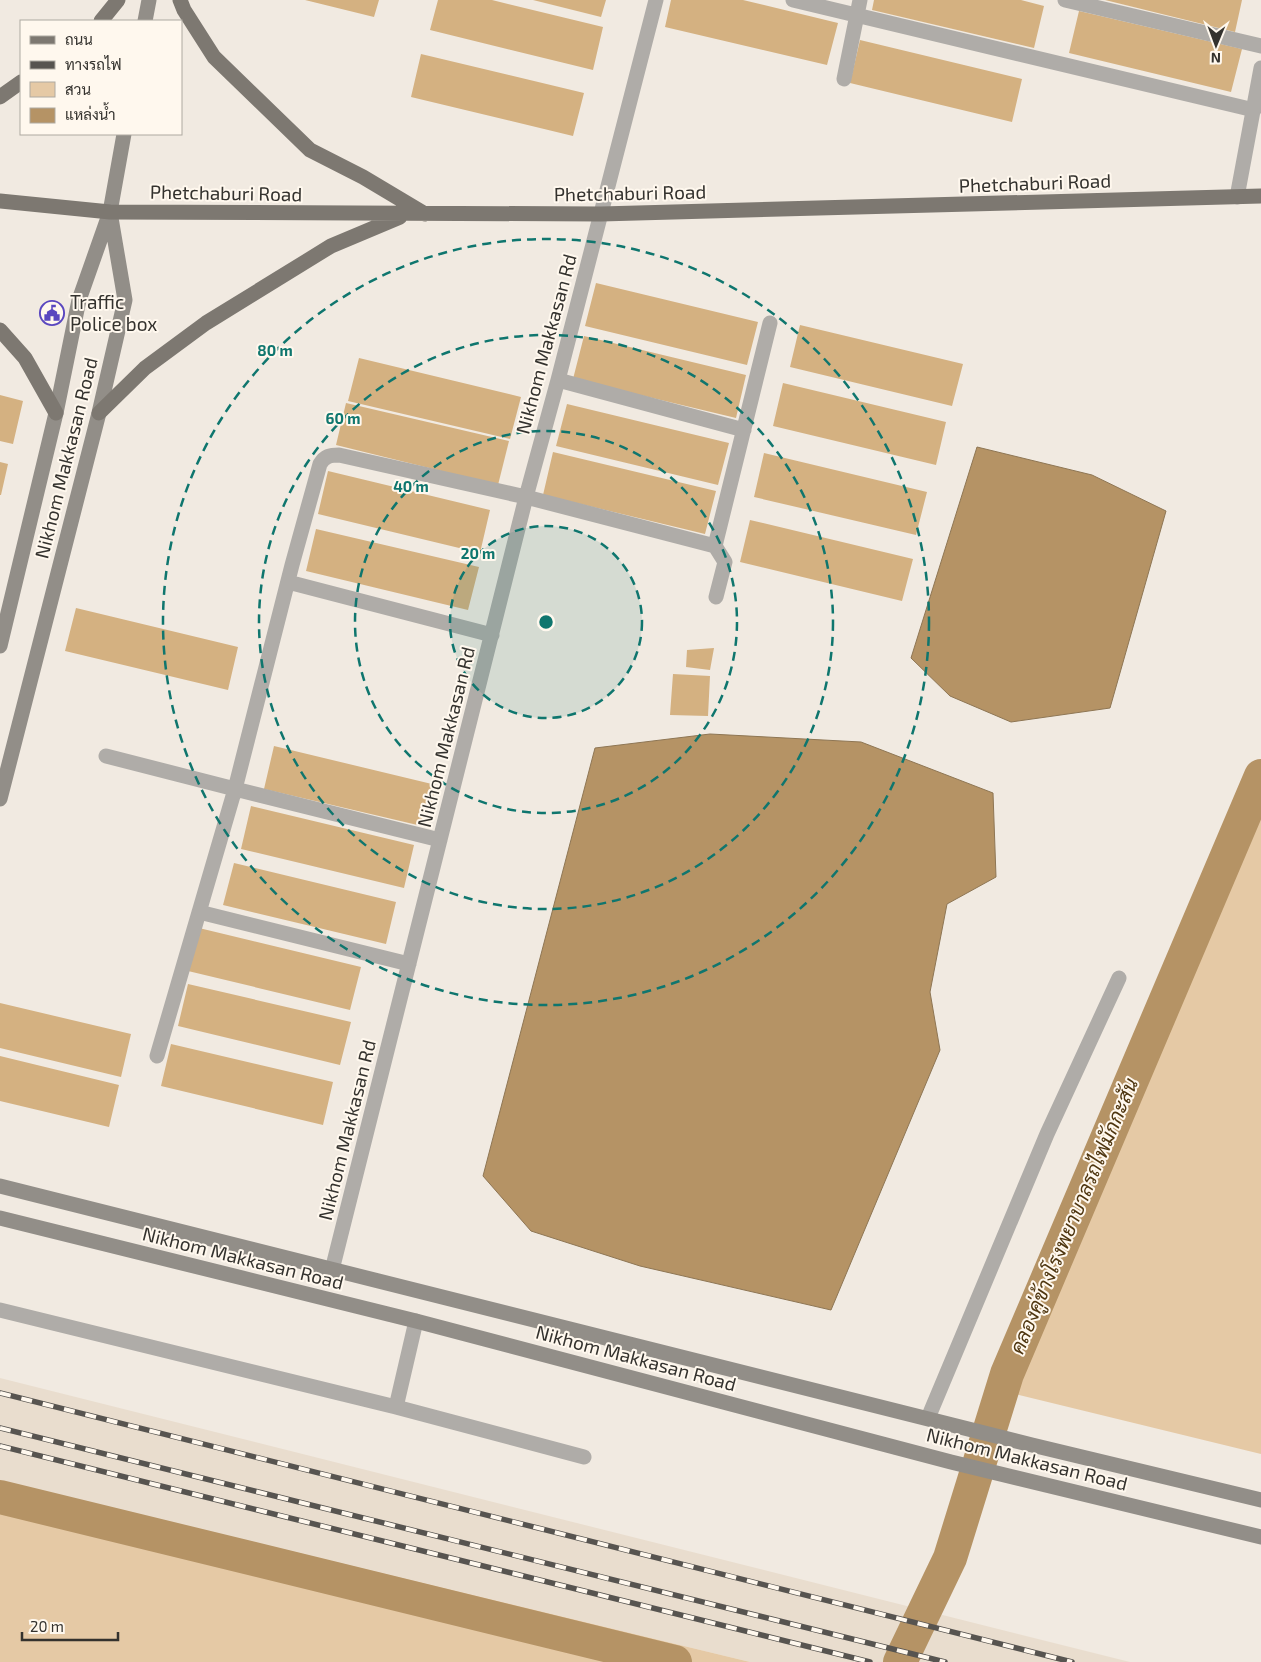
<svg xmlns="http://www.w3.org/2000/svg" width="1261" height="1662" viewBox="0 0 1261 1662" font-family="'Exo 2',Sarabun,sans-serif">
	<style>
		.built { fill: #e9ddce }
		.green { fill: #e5c9a5 }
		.water { fill: #b59365; stroke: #8e7654 }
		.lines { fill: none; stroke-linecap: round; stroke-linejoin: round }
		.canal { stroke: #b59365; stroke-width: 34 }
		.building { fill: #d4b181 }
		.street { stroke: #afaca8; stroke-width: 15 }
		.secondary { stroke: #928e88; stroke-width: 15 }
		.primary { stroke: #7d7871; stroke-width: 15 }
		.rail-casing { stroke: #575450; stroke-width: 5.5 }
		.rail { stroke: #fff8ee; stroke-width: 4; stroke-dasharray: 11; stroke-linecap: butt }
		.ring { fill: none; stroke: #0f766e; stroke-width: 2.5; stroke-dasharray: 9 6 }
		.labels { text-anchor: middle; stroke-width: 4; stroke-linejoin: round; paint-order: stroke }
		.street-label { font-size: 19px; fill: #34322e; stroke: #fff8ee }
		.poi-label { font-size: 19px; fill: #34322e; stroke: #fff8ee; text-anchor: start }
		.water-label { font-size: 20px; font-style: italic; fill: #4f3610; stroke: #fff8ee }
		.centre { fill: #0f766e; stroke: #fff8ee; stroke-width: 2.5 }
		.ring-label { font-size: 15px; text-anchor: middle; font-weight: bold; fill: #0f766e; stroke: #fff8ee; stroke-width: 4; stroke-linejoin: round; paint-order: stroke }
	</style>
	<rect width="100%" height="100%" fill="#f1eae1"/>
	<path class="built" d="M 0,1378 L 879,1599 L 1130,1662 L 750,1662 L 0,1481 Z"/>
	<path class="green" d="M 1261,818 L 1261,1454 L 1011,1393 Z
		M 0,1481 L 750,1662 L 0,1662 Z"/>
	<path class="water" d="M 977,447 L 1092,475 L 1166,511 L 1110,708 L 1011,722 L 950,696 L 911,658 Z
		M 710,734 L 861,742 L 993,793 L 996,877 L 947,904 L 930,992 L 940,1050 L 831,1310 L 640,1266 L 531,1231 L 483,1176 L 595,748 Z"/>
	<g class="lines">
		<path class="canal" d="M 0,1497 L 675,1662
			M 900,1662 L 950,1558 L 1007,1374 L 1261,776"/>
	</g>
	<path class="building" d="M 305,0 L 379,0 L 374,17 Z
		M 438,0 L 492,0 L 603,27 L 593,70 L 430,30 Z
		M 533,0 L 606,0 L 601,17 Z
		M 671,0 L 743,0 L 838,23 L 827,65 L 665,27 Z
		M 874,0 L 1021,0 L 1044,6 L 1034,48 L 872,10 Z
		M 1105,0 L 1242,0 L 1235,32 Z
		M 1079,11 L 1242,49 L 1231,92 L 1069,53 Z
		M 860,40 L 1022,79 L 1012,122 L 850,83 Z
		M 421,54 L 584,93 L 573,136 L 411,97 Z
		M 596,283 L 758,322 L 747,365 L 585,326 Z
		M 800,325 L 963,364 L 952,406 L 790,367 Z
		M 584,336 L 746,375 L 736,418 L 573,379 Z
		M 359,358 L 521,397 L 510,439 L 348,401 Z
		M 783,383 L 946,422 L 936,465 L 773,426 Z
		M 0,395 L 23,401 L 13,444 L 0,441 Z
		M 346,403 L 509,441 L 498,485 L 336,445 Z
		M 567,404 L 729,443 L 718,485 L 556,446 Z
		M 553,452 L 716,491 L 705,534 L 543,495 Z
		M 764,453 L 927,492 L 916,535 L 754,497 Z
		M 0,462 L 8,464 L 1,495 L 0,495 Z
		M 328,471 L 490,510 L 480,553 L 318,514 Z
		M 750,520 L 913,559 L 902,601 L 740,562 Z
		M 316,529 L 479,567 L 468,610 L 306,571 Z
		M 76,608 L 238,647 L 228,690 L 65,651 Z
		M 714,648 L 710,670 L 686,667 L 687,650 Z
		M 673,674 L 710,676 L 708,716 L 670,715 Z
		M 274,746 L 436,785 L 426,827 L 264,789 Z
		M 251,806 L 414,845 L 404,888 L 241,849 Z
		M 234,863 L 396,902 L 386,944 L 223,905 Z
		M 199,928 L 361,967 L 350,1010 L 188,971 Z
		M 188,984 L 351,1022 L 340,1065 L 178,1026 Z
		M 0,1003 L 131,1034 L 121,1077 L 0,1048 Z
		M 171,1044 L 333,1082 L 323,1125 L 161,1086 Z
		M 0,1056 L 119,1085 L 109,1127 L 0,1101 Z"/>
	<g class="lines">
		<path class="street" d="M 793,0 L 1254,110
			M 1065,0 L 1261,46
			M 844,79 L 860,0
			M 1237,197 L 1261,68
			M 558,380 L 744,430
			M 715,546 L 725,562 L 716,597
			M 288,582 L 492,635
			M 106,756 L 235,789 L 292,565 L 320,464 C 325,456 330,455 339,455 L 526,497 L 715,546 L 770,323
			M 199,912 L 409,964
			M 157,1056 L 235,789 L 440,840
			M 332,1270 L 526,497 L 558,380 L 656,0
			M 0,1310 L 396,1407
			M 416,1321 L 396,1407 L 584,1457
			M 928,1418 L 1047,1134 L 1119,978"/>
		<path class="secondary" d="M 145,21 L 149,0
			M 0,646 L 56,413 L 79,300 L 110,212 L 124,134
			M 0,799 L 99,413 L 125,300 L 110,212
			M 0,1186 L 1032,1445 L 1261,1500
			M 0,1218 L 416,1321 L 951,1462 L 1261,1537"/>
		<path class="primary" d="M 180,0 L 184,10 L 214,57 L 310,150 L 363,177 L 425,214
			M 101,21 L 118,0
			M 0,97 L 21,82
			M 0,201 L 110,212 L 601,214 L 1261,196
			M 0,330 L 25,358 L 56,413
			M 99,413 L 145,368 L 206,323 L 331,246 L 400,217"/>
		<defs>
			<path id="rail" d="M 0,1393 L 1072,1662
				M 0,1428 L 945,1662
				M 0,1446 L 870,1662"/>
		</defs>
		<use href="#rail" class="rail-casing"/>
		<use href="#rail" class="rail"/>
	</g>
	<circle cx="546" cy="622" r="96" fill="#0f766e" fill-opacity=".12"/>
	<g class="ring">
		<circle cx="546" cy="622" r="96"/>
		<circle cx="546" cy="622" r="191"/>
		<circle cx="546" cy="622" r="287"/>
		<circle cx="546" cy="622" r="383"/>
	</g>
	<defs>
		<symbol id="civic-ring" viewBox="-11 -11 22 22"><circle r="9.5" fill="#fff8ee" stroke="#5a47bf" stroke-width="1.5"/><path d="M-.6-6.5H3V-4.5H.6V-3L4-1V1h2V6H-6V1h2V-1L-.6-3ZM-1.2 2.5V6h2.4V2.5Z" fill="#5a47bf"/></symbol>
	</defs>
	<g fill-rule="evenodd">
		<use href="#civic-ring" x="38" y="299" width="28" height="28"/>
	</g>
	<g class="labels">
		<g class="street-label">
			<text transform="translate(1035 183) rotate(-2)" y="7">Phetchaburi Road</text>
			<text transform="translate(226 193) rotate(1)" y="7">Phetchaburi Road</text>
			<text transform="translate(630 193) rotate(-1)" y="7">Phetchaburi Road</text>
			<text transform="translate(546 344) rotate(-75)" y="7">Nikhom Makkasan Rd</text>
			<text transform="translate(66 458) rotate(-76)" y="7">Nikhom Makkasan Road</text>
			<text transform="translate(446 737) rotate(-76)" y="7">Nikhom Makkasan Rd</text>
			<text transform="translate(347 1130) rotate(-76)" y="7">Nikhom Makkasan Rd</text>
			<text transform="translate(243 1258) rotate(14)" y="7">Nikhom Makkasan Road</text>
			<text transform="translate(636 1358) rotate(15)" y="7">Nikhom Makkasan Road</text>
			<text transform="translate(1027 1459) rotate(14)" y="7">Nikhom Makkasan Road</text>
		</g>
		<g class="poi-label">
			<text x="70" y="309">Traffic<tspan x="70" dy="22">Police box</tspan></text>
		</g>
		<g class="water-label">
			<text transform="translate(1074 1216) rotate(-67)" y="7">คลองคู่ข้างโรงพยาบาลรถไฟมักกะสัน</text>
		</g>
	</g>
	<circle cx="546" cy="622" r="8" class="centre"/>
	<g class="ring-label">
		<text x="275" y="356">80 m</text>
		<text x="343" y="424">60 m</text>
		<text x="411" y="492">40 m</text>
		<text x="478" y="559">20 m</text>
	</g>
	<rect x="20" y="20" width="162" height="115" fill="#fff8ee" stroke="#aea9a1"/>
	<rect x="30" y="36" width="25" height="8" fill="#7d7871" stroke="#aea9a1"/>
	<text x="65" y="45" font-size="15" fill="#34322e">ถนน</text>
	<rect x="30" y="61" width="25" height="8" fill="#575450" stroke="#aea9a1"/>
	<text x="65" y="70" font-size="15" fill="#34322e">ทางรถไฟ</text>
	<rect x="30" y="82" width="25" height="15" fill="#e5c9a5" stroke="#aea9a1"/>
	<text x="65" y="95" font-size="15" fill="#34322e">สวน</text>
	<rect x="30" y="108" width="25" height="15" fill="#b59365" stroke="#aea9a1"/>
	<text x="65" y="120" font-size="15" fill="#34322e">แหล่งน้ำ</text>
	<g transform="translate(1216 45) rotate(181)" stroke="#fff8ee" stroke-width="4" paint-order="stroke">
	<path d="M0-4L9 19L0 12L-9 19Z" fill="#34322e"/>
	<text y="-8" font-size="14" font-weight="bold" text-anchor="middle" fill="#34322e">N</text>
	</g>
	<path d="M22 1632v8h96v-8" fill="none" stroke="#34322e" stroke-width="2.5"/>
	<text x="30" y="1632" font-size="15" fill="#34322e" stroke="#fff8ee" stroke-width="4" paint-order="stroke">20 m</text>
</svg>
